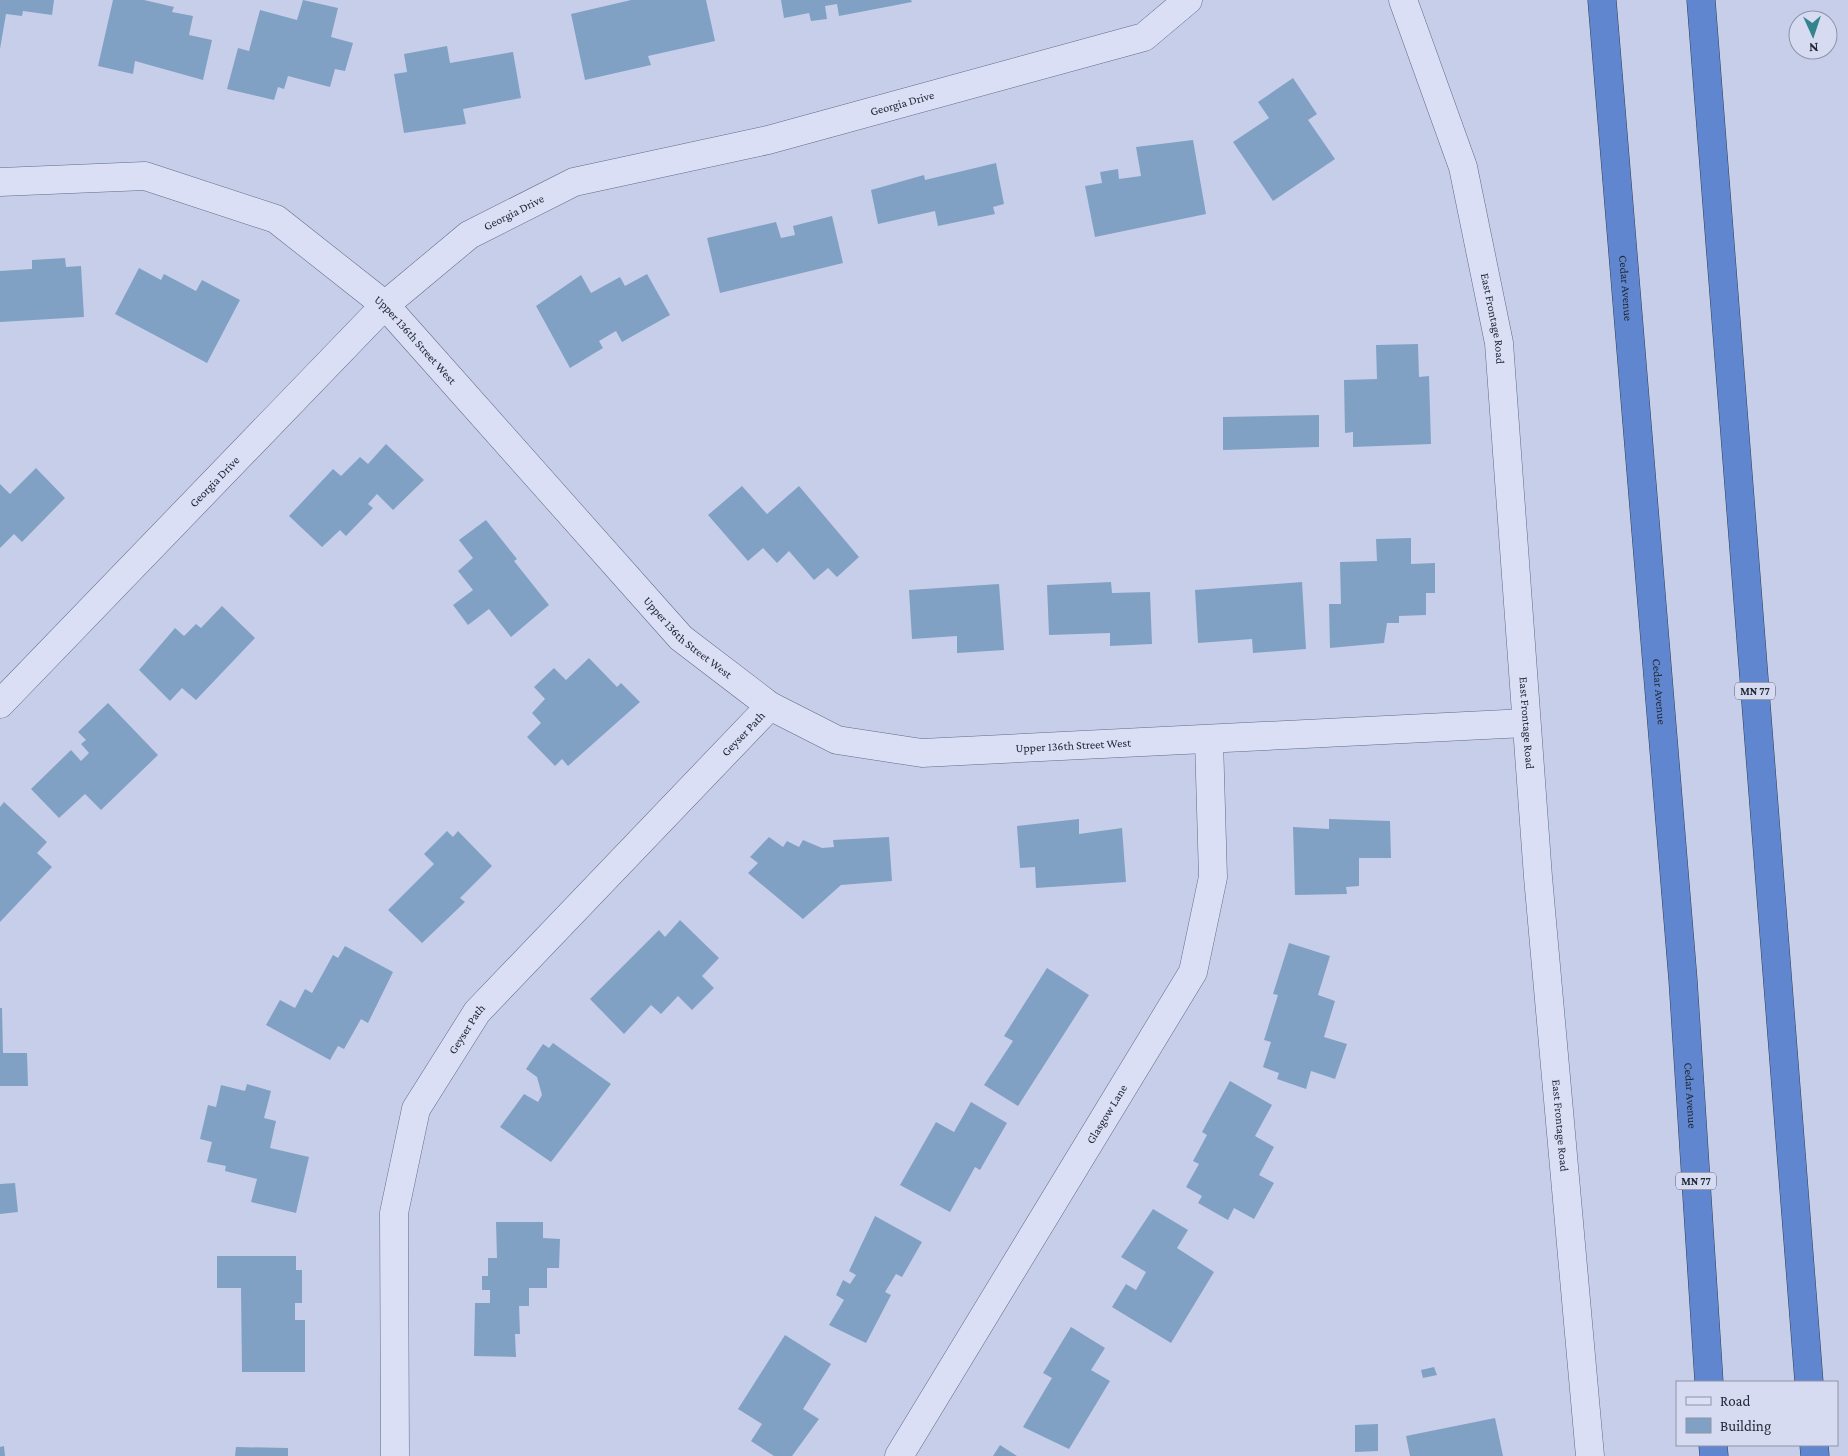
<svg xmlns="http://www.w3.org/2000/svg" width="1848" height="1456" viewBox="0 0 1848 1456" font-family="'Crimson Pro',serif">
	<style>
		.building { fill: #81a1c4 }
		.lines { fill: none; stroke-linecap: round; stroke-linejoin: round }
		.street-casing { stroke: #5e6c84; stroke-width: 29 }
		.highway-casing { stroke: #324052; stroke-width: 29 }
		.street { stroke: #dadff6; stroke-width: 28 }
		.highway { stroke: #6186d0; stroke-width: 28 }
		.labels { text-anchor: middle; stroke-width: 4.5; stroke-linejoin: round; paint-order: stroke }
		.shield { fill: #d6dbf2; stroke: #575e6e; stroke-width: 1 }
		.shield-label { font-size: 11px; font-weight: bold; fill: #202936 }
		.street-label { font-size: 12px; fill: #202936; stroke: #d6dbf2 }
	</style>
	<rect width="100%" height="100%" fill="#c7ceea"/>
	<path class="building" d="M 0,0 L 54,0 L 52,15 L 23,11 L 22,16 L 6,14 L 0,49 Z
		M 113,0 L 144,0 L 174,7 L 172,12 L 193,16 L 189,35 L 212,40 L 203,80 L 135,61 L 133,74 L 98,66 Z
		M 303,0 L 338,8 L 331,37 L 353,43 L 345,71 L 335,69 L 330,87 L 288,76 L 284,89 L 278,87 L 274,100 L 227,89 L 238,48 L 249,51 L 260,10 L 297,20 Z
		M 631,0 L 706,0 L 715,41 L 648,56 L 651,65 L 585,80 L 571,14 Z
		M 781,0 L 911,0 L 912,2 L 839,16 L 837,4 L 825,6 L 827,19 L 811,21 L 809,13 L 784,18 Z
		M 447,46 L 450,63 L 513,52 L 521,98 L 463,109 L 466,124 L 404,133 L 394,74 L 407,72 L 404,54 Z
		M 1293,78 L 1317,114 L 1308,120 L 1335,159 L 1273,201 L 1233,142 L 1269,118 L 1258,102 Z
		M 1193,140 L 1206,214 L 1095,237 L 1085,186 L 1102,183 L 1100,172 L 1118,169 L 1119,179 L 1141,176 L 1136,147 Z
		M 996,163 L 1004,204 L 993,207 L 995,214 L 938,226 L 935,211 L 878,224 L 871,190 L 924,175 L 925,180 Z
		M 832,216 L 843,263 L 720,293 L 707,238 L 776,222 L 781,238 L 795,235 L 793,226 Z
		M 65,258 L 66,267 L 81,266 L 84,317 L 0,322 L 0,271 L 32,269 L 32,260 Z
		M 139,268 L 161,280 L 164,274 L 196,291 L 202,280 L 240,300 L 207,363 L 115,314 Z
		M 647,274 L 670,315 L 622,342 L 616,331 L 599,341 L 603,348 L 570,368 L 536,306 L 581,275 L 591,293 L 620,277 L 625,286 Z
		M 1418,344 L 1419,377 L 1429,376 L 1431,444 L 1353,447 L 1353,432 L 1345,433 L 1344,380 L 1377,379 L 1376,345 Z
		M 1319,415 L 1319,447 L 1223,450 L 1223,417 Z
		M 386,444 L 424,480 L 393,510 L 377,494 L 368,504 L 373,508 L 346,536 L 340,530 L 322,547 L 289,516 L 333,469 L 341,476 L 360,457 L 368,464 Z
		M 36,468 L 65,498 L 22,542 L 14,534 L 0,548 L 0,484 L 10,494 Z
		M 742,486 L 767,514 L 799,486 L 859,557 L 837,577 L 828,568 L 814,580 L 789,551 L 777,563 L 763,548 L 748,561 L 708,515 Z
		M 486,520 L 517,559 L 514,561 L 549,605 L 511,637 L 489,609 L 468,625 L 453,605 L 473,590 L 458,571 L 473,558 L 459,540 Z
		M 1411,538 L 1411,564 L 1435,563 L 1435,593 L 1426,593 L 1426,615 L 1399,616 L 1399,623 L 1387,623 L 1384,643 L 1330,648 L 1329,604 L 1341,604 L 1340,562 L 1377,561 L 1376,539 Z
		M 1111,582 L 1112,593 L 1150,592 L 1152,644 L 1110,646 L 1110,633 L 1049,635 L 1047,585 Z
		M 1302,582 L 1306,649 L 1253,653 L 1252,639 L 1198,643 L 1195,590 Z
		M 999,584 L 1004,650 L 957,653 L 957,636 L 912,639 L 909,590 Z
		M 222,606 L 255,638 L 196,700 L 182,688 L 170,701 L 139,670 L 175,628 L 184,636 L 196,624 L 201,628 Z
		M 589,658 L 617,687 L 621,683 L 640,702 L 568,766 L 562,759 L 555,766 L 527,737 L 541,723 L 532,713 L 545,699 L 534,687 L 554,668 L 566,680 Z
		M 108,703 L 158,755 L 101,810 L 85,794 L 59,818 L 31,789 L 71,750 L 81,761 L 89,753 L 81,744 L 86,740 L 78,732 Z
		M 4,802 L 47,842 L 37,853 L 52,867 L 0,922 L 0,807 Z
		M 1079,819 L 1079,834 L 1122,828 L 1126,882 L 1036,888 L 1035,867 L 1020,868 L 1017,826 Z
		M 1329,819 L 1390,821 L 1391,858 L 1359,858 L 1359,886 L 1346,887 L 1347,894 L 1295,895 L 1293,827 L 1329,829 Z
		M 447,831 L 453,837 L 458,831 L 492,866 L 460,898 L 465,902 L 422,943 L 388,910 L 434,864 L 424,854 Z
		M 769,837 L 783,847 L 787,841 L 799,847 L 803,840 L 822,848 L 834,847 L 833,840 L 889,837 L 892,881 L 841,885 L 803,919 L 748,873 L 758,863 L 750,857 Z
		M 680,920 L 719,958 L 702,976 L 714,988 L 692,1010 L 678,996 L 661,1014 L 651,1005 L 624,1034 L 590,999 L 659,930 L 665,937 Z
		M 1289,943 L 1330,956 L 1318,995 L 1335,1001 L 1324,1037 L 1347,1044 L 1335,1079 L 1311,1071 L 1306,1089 L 1277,1079 L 1279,1073 L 1263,1067 L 1271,1042 L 1264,1040 L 1278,995 L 1273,994 Z
		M 345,946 L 393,972 L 368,1023 L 361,1019 L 344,1049 L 338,1046 L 330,1060 L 266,1025 L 280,1000 L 295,1008 L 305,989 L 312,993 L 333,955 L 338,958 Z
		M 1047,968 L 1089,995 L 1018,1106 L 984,1085 L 1013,1041 L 1004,1036 Z
		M 0,1008 L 2,1008 L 3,1053 L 27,1053 L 28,1086 L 0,1086 Z
		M 553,1043 L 611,1084 L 551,1162 L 500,1127 L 524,1094 L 538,1102 L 542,1095 L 537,1077 L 526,1069 L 543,1044 L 549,1048 Z
		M 1230,1081 L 1272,1105 L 1255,1136 L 1274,1147 L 1259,1175 L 1274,1183 L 1254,1219 L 1234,1208 L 1228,1220 L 1198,1203 L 1202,1196 L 1186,1187 L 1199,1164 L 1193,1161 L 1207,1135 L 1202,1132 Z
		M 247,1084 L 271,1091 L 264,1118 L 276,1121 L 270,1148 L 309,1157 L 296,1213 L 251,1202 L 257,1179 L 225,1171 L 226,1166 L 207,1162 L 212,1142 L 200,1139 L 208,1105 L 216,1107 L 221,1085 L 245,1091 Z
		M 971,1102 L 1007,1123 L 980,1170 L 975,1167 L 950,1212 L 900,1185 L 936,1122 L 954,1132 Z
		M 15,1183 L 18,1212 L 0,1214 L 0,1184 Z
		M 1153,1209 L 1188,1230 L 1177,1248 L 1214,1272 L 1171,1343 L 1112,1307 L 1126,1284 L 1136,1290 L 1146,1272 L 1121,1257 Z
		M 875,1216 L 922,1242 L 902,1277 L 896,1274 L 885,1292 L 891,1295 L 866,1343 L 829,1325 L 844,1300 L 836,1295 L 843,1280 L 850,1284 L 856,1275 L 849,1271 Z
		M 496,1222 L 543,1222 L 543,1238 L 560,1239 L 559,1268 L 547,1268 L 547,1288 L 529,1288 L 529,1306 L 519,1306 L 520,1334 L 515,1334 L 516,1357 L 474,1356 L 475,1303 L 490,1303 L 490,1290 L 482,1290 L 482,1276 L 488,1276 L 488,1258 L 497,1258 Z
		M 217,1256 L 296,1256 L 296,1270 L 302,1270 L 302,1303 L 295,1303 L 295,1320 L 305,1320 L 305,1372 L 242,1372 L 241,1288 L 217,1288 Z
		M 1071,1327 L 1105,1348 L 1091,1370 L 1110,1381 L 1069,1449 L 1023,1427 L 1052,1378 L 1043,1373 Z
		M 785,1335 L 831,1364 L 803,1409 L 819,1419 L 792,1456 L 774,1456 L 751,1441 L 762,1424 L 738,1409 Z
		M 1434,1367 L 1437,1375 L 1423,1378 L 1421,1370 Z
		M 1495,1418 L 1503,1456 L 1410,1456 L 1406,1436 Z
		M 1378,1424 L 1378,1451 L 1355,1452 L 1355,1425 Z
		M 1000,1445 L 1017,1456 L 993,1456 Z
		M 4,1446 L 5,1456 L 0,1456 L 0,1447 Z
		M 236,1447 L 288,1448 L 288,1456 L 235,1456 Z"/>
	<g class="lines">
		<defs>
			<g id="street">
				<path id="s1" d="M 1403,0 L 1463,167 L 1499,343 L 1538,877 L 1590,1456"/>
				<path id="s2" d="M 0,182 L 145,176 L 276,219 L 385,305 L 681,638 L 770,706 L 837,740 L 922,753 L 1526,723"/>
				<path id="s3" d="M 0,704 L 385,305 L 469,235 L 574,182 L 768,140 L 1144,37 L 1188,0"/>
				<path id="s4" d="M 395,1456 L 394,1213 L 416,1109 L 477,1012 L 770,706"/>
				<path id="s5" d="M 899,1456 L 1193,972 L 1213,877 L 1209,740"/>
			</g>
			<g id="highway">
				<path id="s6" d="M 1602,0 L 1683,980 L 1709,1382"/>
				<path d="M 1701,0 L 1809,1382"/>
				<path d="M 1713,1445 L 1714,1456"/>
				<path d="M 1814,1445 L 1815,1456"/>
			</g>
		</defs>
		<use href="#street" class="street-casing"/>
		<use href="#highway" class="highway-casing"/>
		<use href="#street" class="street"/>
		<use href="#highway" class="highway"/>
	</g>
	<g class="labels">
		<g class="shield">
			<rect x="1735" y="682.5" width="40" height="17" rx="4"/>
			<rect x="1676" y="1172.5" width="40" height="17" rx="4"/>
		</g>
		<g class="shield-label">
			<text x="1755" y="695">MN 77</text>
			<text x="1696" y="1185">MN 77</text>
		</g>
		<g class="street-label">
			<text dy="4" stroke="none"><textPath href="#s3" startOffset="1119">Georgia Drive</textPath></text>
			<text dy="4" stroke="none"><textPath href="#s3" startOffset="714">Georgia Drive</textPath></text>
			<text dy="4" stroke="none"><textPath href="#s6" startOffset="289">Cedar Avenue</textPath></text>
			<text dy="4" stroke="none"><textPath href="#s1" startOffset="332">East Frontage Road</textPath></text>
			<text dy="4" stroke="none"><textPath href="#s2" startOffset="468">Upper 136th Street West</textPath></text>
			<text dy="4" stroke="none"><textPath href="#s3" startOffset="309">Georgia Drive</textPath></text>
			<text dy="4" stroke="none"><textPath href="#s2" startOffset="872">Upper 136th Street West</textPath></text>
			<text dy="4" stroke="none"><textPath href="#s6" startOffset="694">Cedar Avenue</textPath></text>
			<text dy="4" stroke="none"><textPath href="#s1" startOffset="738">East Frontage Road</textPath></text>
			<text dy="4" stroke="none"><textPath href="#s4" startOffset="849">Geyser Path</textPath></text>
			<text dy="4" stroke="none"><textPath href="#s2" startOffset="1292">Upper 136th Street West</textPath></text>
			<text dy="4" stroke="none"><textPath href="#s4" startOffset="444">Geyser Path</textPath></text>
			<text dy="4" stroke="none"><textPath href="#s6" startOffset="1099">Cedar Avenue</textPath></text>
			<text dy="4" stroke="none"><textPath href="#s5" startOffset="400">Glasgow Lane</textPath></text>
			<text dy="4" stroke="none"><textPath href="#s1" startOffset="1142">East Frontage Road</textPath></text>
		</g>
	</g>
	<rect x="1676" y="1381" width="162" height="65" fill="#d6dbf2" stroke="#8d94a7"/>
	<rect x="1686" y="1397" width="25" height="8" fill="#dadff6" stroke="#8d94a7"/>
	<text x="1720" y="1406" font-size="15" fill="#202936">Road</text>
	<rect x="1686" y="1418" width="25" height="15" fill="#81a1c4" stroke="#8d94a7"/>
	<text x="1720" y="1431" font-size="15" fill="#202936">Building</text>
	<g transform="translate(1813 35) rotate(177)"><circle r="24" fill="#d6dbf2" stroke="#8d94a7"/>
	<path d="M0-4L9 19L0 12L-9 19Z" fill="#34848d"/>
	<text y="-8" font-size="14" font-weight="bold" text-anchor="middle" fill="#202936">N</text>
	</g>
</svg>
